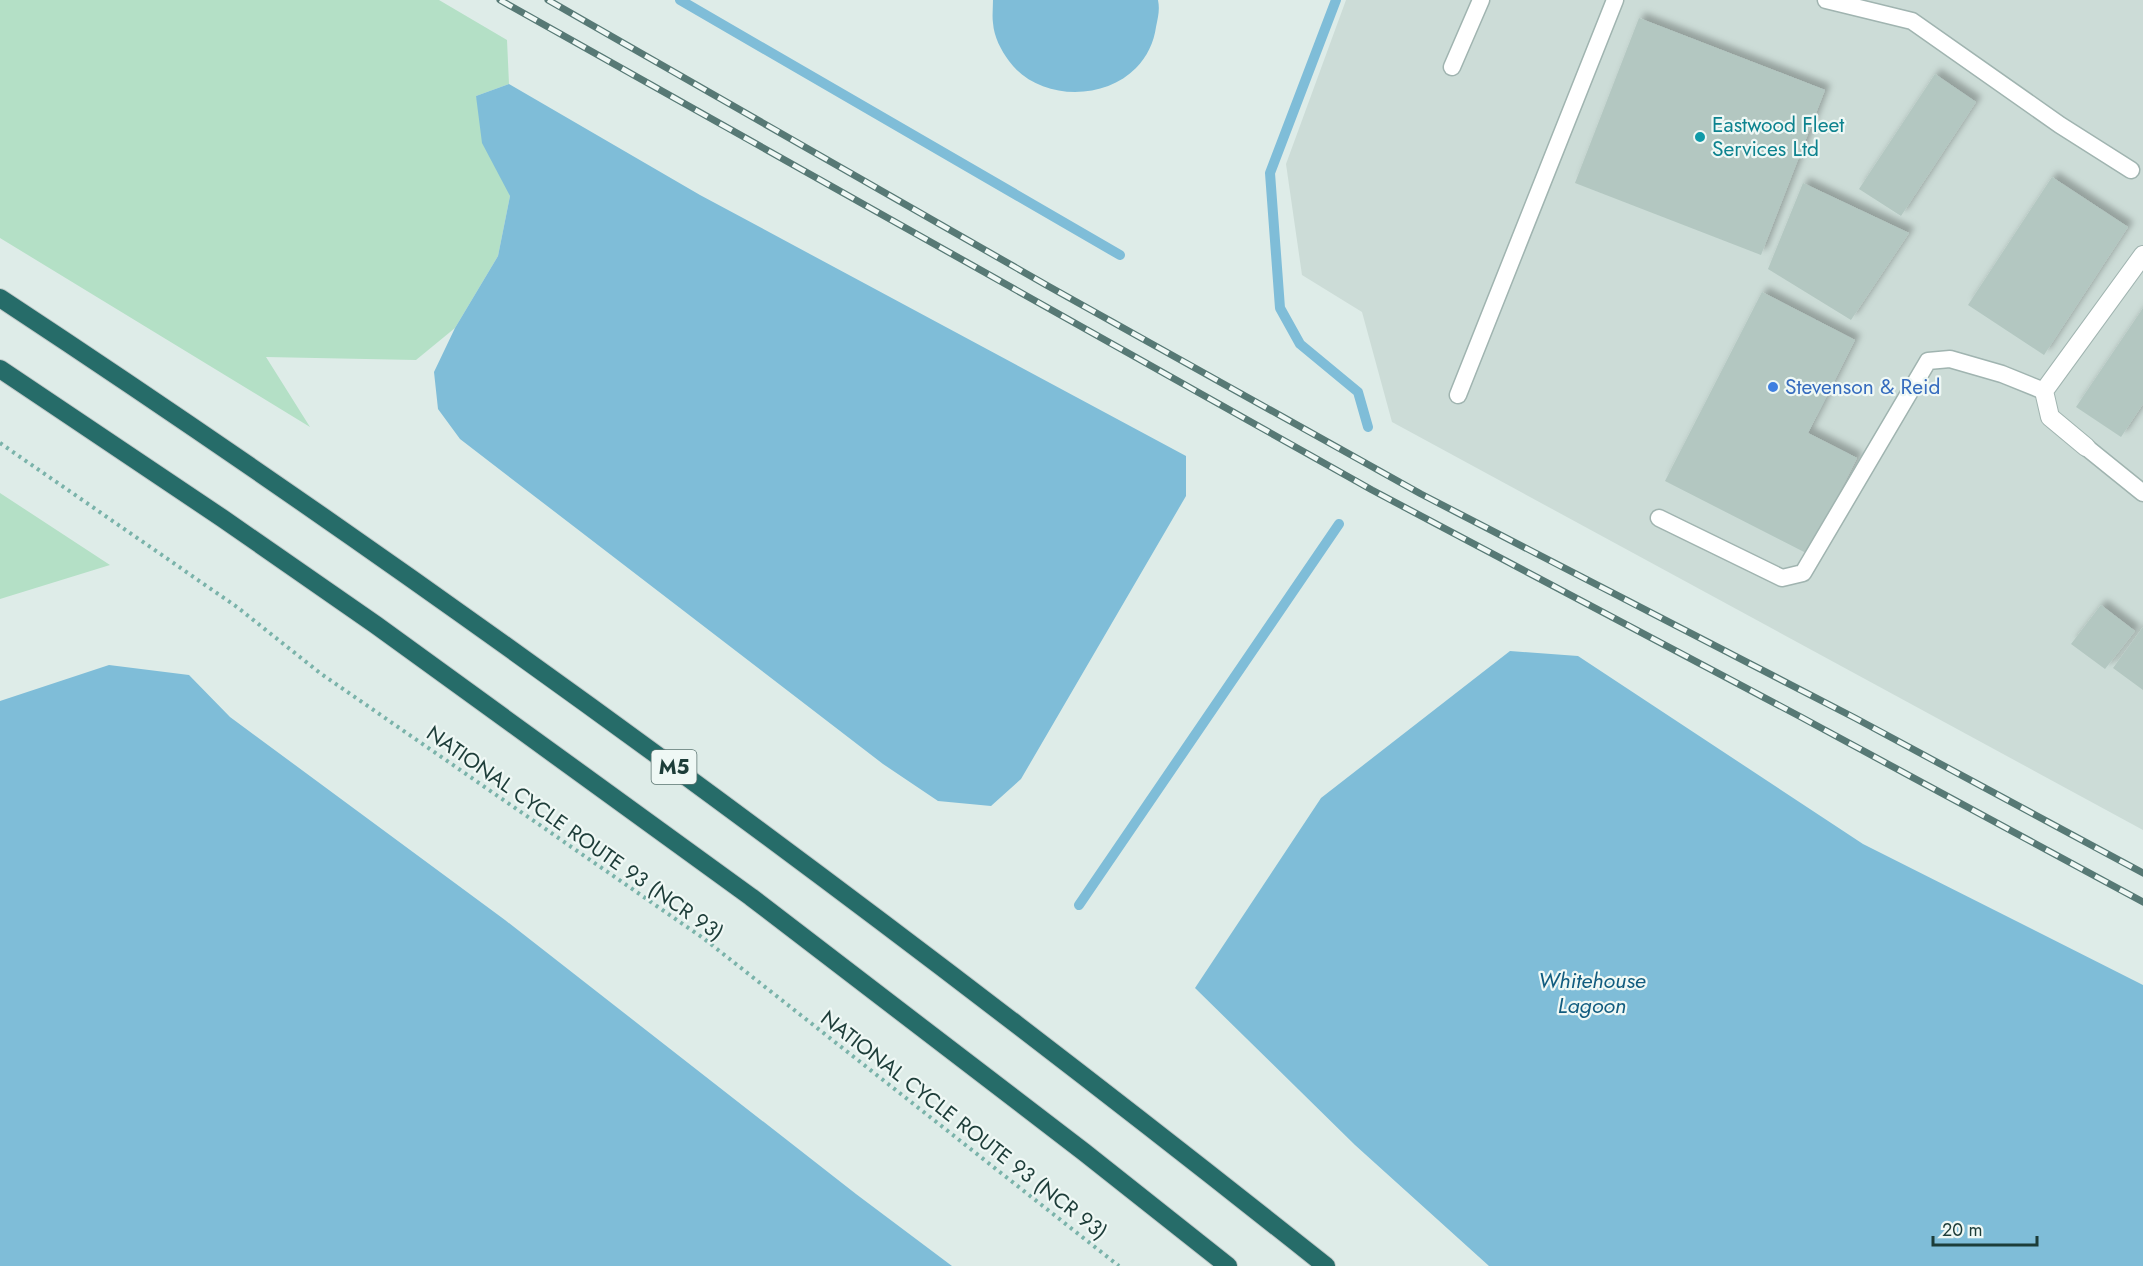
<svg xmlns="http://www.w3.org/2000/svg" width="2143" height="1266" viewBox="0 0 2143 1266" font-family="Jost,sans-serif">
	<style>
		.built { fill: #ccdcd7 }
		.green { fill: #b4e0c6 }
		.water { fill: #7fbdd8 }
		.lines { fill: none; stroke-linecap: round; stroke-linejoin: round }
		.stream { stroke: #7fbdd8; stroke-width: 10 }
		.building { fill: #b3c7c1; filter: url(#shadow) }
		.service-casing { stroke: #a0b4b0; stroke-width: 19 }
		.minor-casing { stroke: #a0b4b0; stroke-width: 20 }
		.motorway-casing { stroke: #c0c9c8; stroke-width: 20 }
		.path { stroke: #7ab3aa; stroke-width: 4; stroke-dasharray: 3 4.5; stroke-linecap: butt }
		.service { stroke: #fff; stroke-width: 16 }
		.minor { stroke: #fff; stroke-width: 18 }
		.motorway { stroke: #266c69; stroke-width: 18 }
		.rail-casing { stroke: #577975; stroke-width: 7 }
		.rail { stroke: #eff8f5; stroke-width: 4.5; stroke-dasharray: 14; stroke-linecap: butt }
		.culture-dot { fill: #0f9aa8; stroke: #eff8f5; stroke-width: 2 }
		.shop-dot { fill: #3f7fe0; stroke: #eff8f5; stroke-width: 2 }
		.labels { text-anchor: middle; stroke-width: 4.5; stroke-linejoin: round; paint-order: stroke }
		.shield { fill: #eff8f5; stroke: #5c7571; stroke-width: 1.5 }
		.shield-label { font-size: 20px; font-weight: bold; fill: #1d3d39 }
		.culture-label { font-size: 21px; fill: #0d838f; stroke: #eff8f5; text-anchor: start }
		.shop-label { font-size: 21px; fill: #366cbe; stroke: #eff8f5; text-anchor: start }
		.street-label { font-size: 21px; fill: #1d3d39; stroke: #eff8f5 }
		.water-label { font-size: 22px; font-style: italic; fill: #115c7f; stroke: #eff8f5 }
	</style>
	<defs>
		<filter id="shadow"><feDropShadow dx="5.5" dy="-5.5" stdDeviation="3" flood-color="#0004"/></filter>
	</defs>
	<rect width="100%" height="100%" fill="#deece8"/>
	<path class="built" d="M 1346,0 L 2143,0 L 2143,830 L 1392,422 L 1362,312 L 1302,275 L 1286,164 Z"/>
	<path class="green" d="M 0,0 L 439,0 L 507,40 L 509,84 L 476,96 L 510,196 L 498,256 L 455,328 L 416,360 L 266,357 L 310,427 L 0,238 Z
		M 0,493 L 110,565 L 0,599 Z"/>
	<path class="water" d="M 993,0 L 1158,0 C 1160,10 1158,17 1156,27 C 1154,42 1147,57 1136,68 C 1103,102 1037,100 1009,61 C 1001,50 994,37 993,23 C 992,16 993,8 993,0 Z
		M 509,84 L 700,195 L 1186,456 L 1186,496 L 1021,779 L 991,806 L 938,801 L 883,764 L 460,439 L 438,409 L 434,372 L 455,328 L 498,256 L 510,196 L 482,143 L 476,96 Z
		M 1510,651 L 1578,656 L 1863,844 L 2143,985 L 2143,1266 L 1489,1266 L 1355,1145 L 1195,988 L 1321,798 Z
		M 109,665 L 189,675 L 230,717 L 505,920 L 856,1194 L 952,1266 L 0,1266 L 0,701 Z"/>
	<g class="lines">
		<path class="stream" d="M 680,0 L 1120,255
			M 1336,0 L 1270,173 L 1280,308 L 1300,344 L 1358,392 L 1368,427
			M 1079,905 L 1339,524"/>
	</g>
	<path class="building" d="M 1639,18 L 1825,90 L 1761,255 L 1575,183 Z
		M 1935,74 L 1976,102 L 1901,216 L 1859,189 Z
		M 2052,177 L 2128,227 L 2044,355 L 1968,305 Z
		M 1803,183 L 1909,233 L 1851,320 L 1768,269 Z
		M 1762,292 L 1855,340 L 1808,433 L 1857,458 L 1808,554 L 1665,481 Z
		M 2143,308 L 2143,404 L 2121,437 L 2076,407 Z
		M 2101,605 L 2135,631 L 2105,669 L 2071,644 Z
		M 2143,627 L 2143,690 L 2113,668 Z"/>
	<g class="lines">
		<defs>
			<path id="service" d="M 1826,0 L 1912,21 L 2060,125 L 2131,170
				M 1452,67 L 1481,0
				M 1458,395 L 1615,0
				M 2086,447 L 2143,493
				M 1659,518 L 1782,578 L 1803,573 L 1928,361 L 1950,359 L 2002,374 L 2044,391"/>
			<path id="minor" d="M 2086,447 L 2050,417 L 2044,391 L 2143,255"/>
			<path id="motorway" d="M 0,298 C 457,599 897,925 1326,1266
				M 0,369 L 222,518 L 376,625 L 751,897 L 1084,1152 L 1228,1266"/>
		</defs>
		<use href="#service" class="service-casing"/>
		<use href="#minor" class="minor-casing"/>
		<use href="#motorway" class="motorway-casing"/>
		<path class="path" d="M 0,443 L 237,607 L 320,673 L 703,938 L 1119,1266"/>
		<use href="#service" class="service"/>
		<use href="#minor" class="minor"/>
		<use href="#motorway" class="motorway"/>
		<defs>
			<path id="rail" d="M 500,0 L 1372,490 L 1799,716 L 2143,902
				M 548,0 L 1048,286 L 1421,494 L 1855,718 L 2143,873"/>
		</defs>
		<use href="#rail" class="rail-casing"/>
		<use href="#rail" class="rail"/>
	</g>
	<circle class="culture-dot" cx="1700" cy="137" r="6"/>
	<circle class="shop-dot" cx="1773" cy="387" r="6"/>
	<g class="labels">
		<rect class="shield" x="651.5" y="750" width="45" height="34" rx="4.5"/>
		<g class="shield-label">
			<text x="674" y="774">M5</text>
		</g>
		<g class="culture-label">
			<text x="1712" y="132">Eastwood Fleet<tspan x="1712" dy="24">Services Ltd</tspan></text>
		</g>
		<g class="shop-label">
			<text x="1785" y="394">Stevenson &amp; Reid</text>
		</g>
		<g class="street-label">
			<text transform="translate(575 833) rotate(35)" y="7">NATIONAL CYCLE ROUTE 93 (NCR 93)</text>
			<text transform="translate(964 1125) rotate(38)" y="7">NATIONAL CYCLE ROUTE 93 (NCR 93)</text>
		</g>
		<g class="water-label">
			<text x="1592" y="988">Whitehouse<tspan x="1592" dy="25">Lagoon</tspan></text>
		</g>
	</g>
	<path d="M1933 1236v9h104v-9" fill="none" stroke="#1d3d39" stroke-width="3"/>
	<text x="1942" y="1236" font-size="18" fill="#1d3d39" stroke="#eff8f5" stroke-width="4.5" paint-order="stroke">20 m</text>
</svg>
